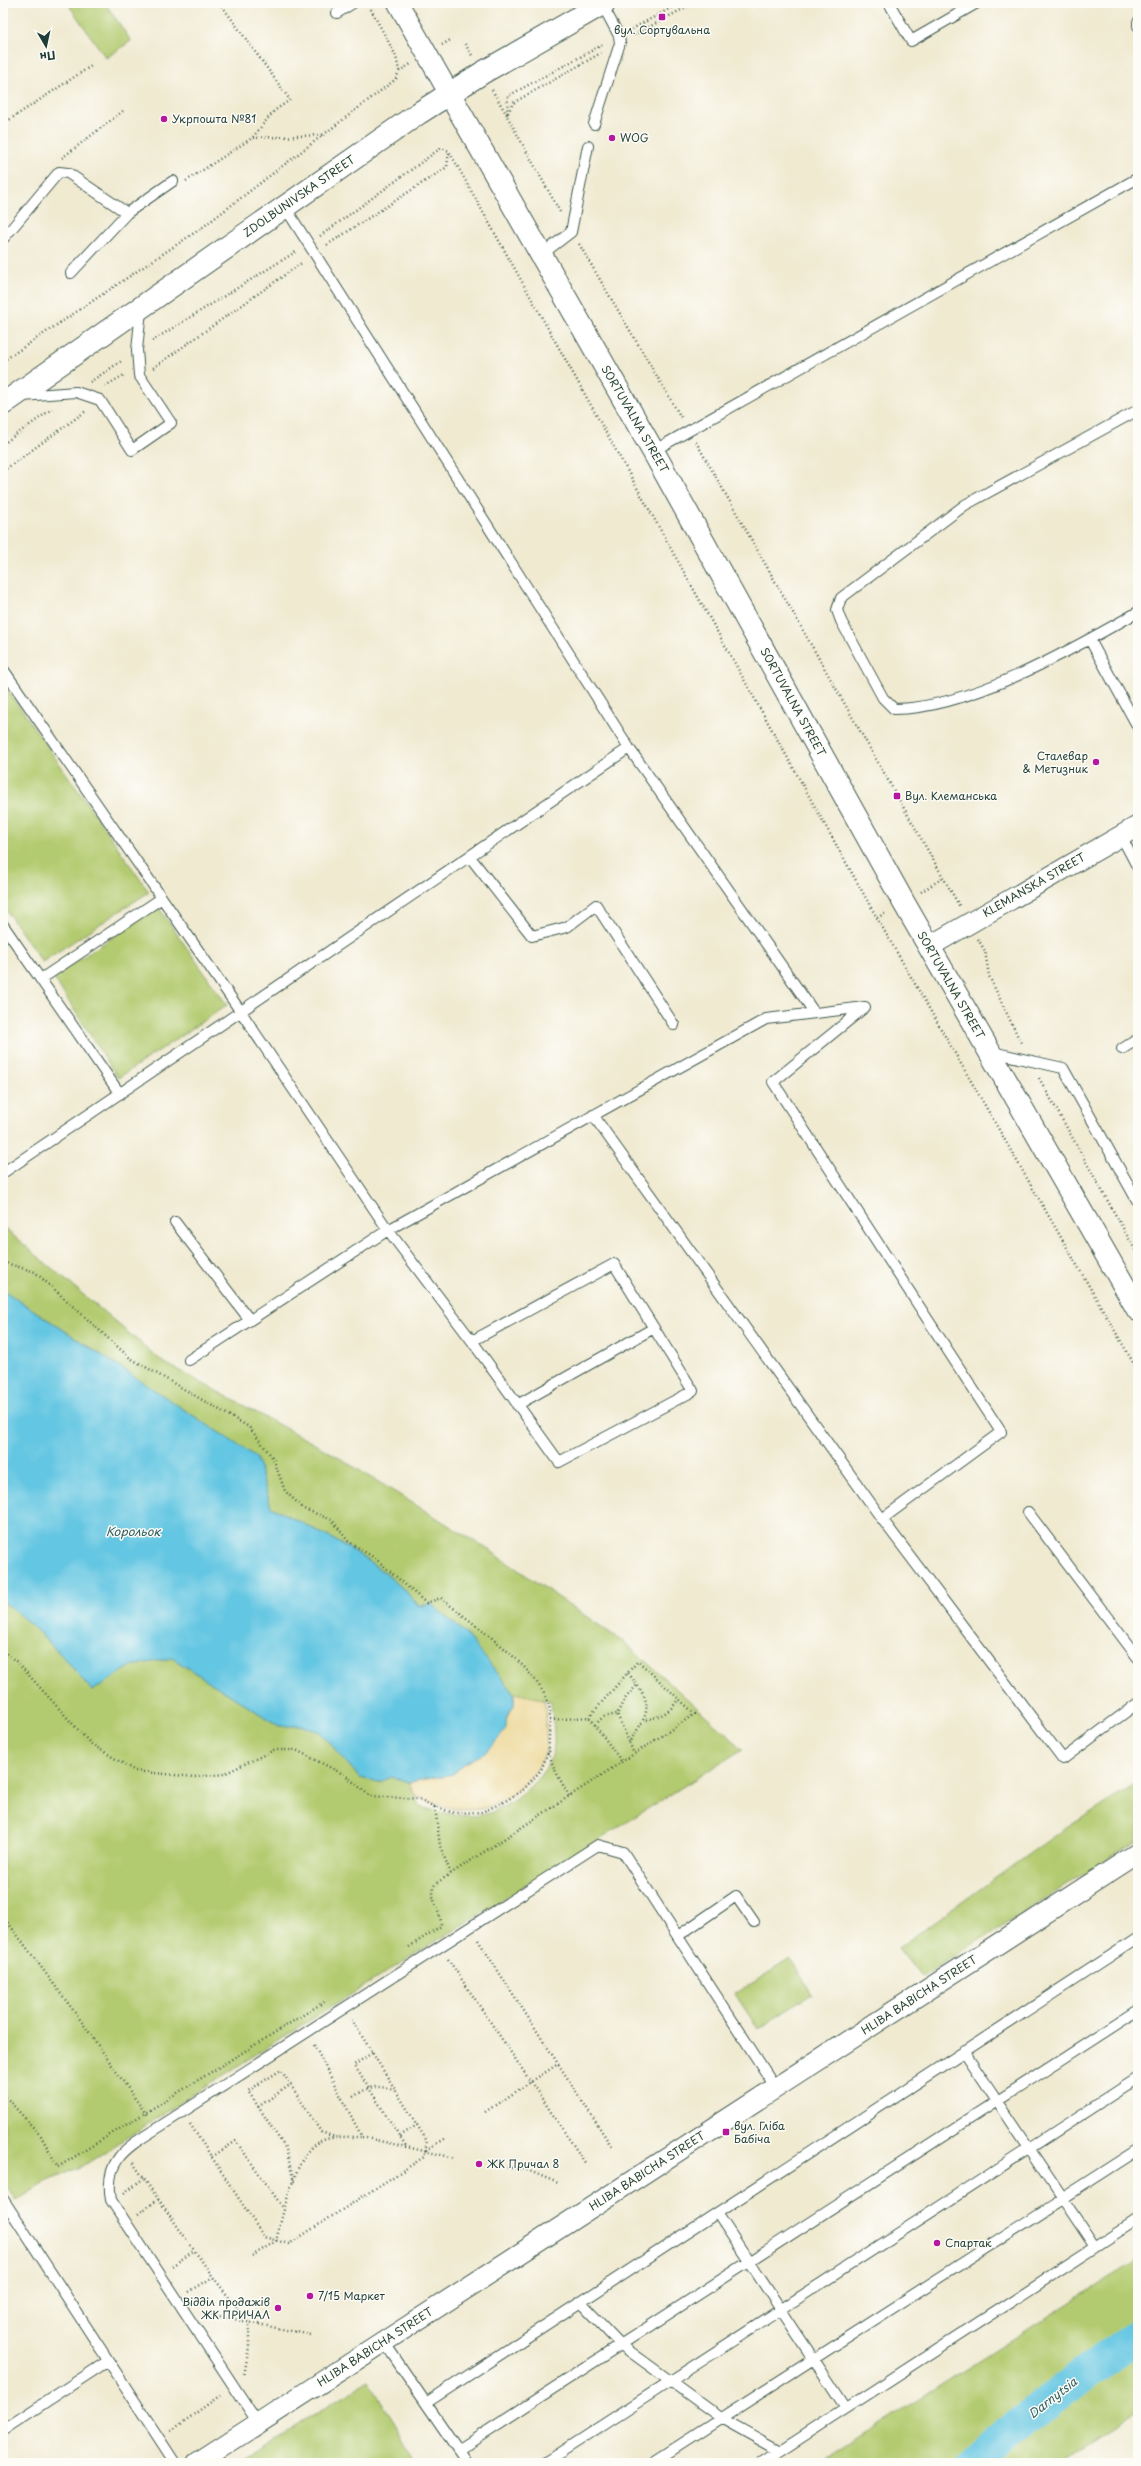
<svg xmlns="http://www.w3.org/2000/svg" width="1141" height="2466" viewBox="0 0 1141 2466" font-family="'Playpen Sans',sans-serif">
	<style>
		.green { fill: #b3cb70; stroke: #698452 }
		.sand { fill: #eeda9e; stroke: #868c69 }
		.water { fill: #64c6e2; stroke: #42828b }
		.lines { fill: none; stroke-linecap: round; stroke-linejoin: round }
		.river { stroke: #64c6e2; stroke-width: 34 }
		.lane-casing { stroke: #3e574c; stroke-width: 12 }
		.street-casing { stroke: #3e574c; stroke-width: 22 }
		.secondary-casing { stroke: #3e574c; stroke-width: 24 }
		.path { stroke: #3e574c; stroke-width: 2.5; stroke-dasharray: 1 3; stroke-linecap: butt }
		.lane { stroke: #fff; stroke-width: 10 }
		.street { stroke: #fff; stroke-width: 20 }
		.secondary { stroke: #fff; stroke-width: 22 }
		.poi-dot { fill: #b5179e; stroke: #fdfcf7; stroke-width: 1.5 }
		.labels { text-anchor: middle; stroke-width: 3; stroke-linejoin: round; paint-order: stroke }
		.poi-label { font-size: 11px; fill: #1f3d34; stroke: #fdfcf7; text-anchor: start }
		.street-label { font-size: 11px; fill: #1f3d34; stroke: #fdfcf7 }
		.water-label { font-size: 12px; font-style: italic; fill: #305f60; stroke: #fdfcf7 }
	</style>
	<rect width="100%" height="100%" fill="#fdfcf7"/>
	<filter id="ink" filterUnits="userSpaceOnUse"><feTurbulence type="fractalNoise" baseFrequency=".025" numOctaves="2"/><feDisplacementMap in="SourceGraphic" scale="8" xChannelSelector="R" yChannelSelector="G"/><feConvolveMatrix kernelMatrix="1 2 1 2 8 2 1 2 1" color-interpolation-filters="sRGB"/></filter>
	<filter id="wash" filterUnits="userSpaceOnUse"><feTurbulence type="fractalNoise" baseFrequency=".012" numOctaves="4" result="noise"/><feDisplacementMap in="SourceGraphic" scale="16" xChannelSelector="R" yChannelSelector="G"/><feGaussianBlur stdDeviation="0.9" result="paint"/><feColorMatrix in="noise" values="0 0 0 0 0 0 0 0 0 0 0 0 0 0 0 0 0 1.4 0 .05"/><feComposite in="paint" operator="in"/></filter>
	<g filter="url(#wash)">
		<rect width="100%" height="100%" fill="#f0ead1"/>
		<path class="green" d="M 76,3 L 105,3 L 131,41 L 106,58 L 70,7 Z
			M 3,683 L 149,892 L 42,962 L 3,906 Z
			M 158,907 L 227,1005 L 118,1078 L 53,977 Z
			M 3,1227 L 163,1362 L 333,1454 L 492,1552 L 625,1643 L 743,1749 L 261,2051 L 83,2166 L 46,2182 L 16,2201 L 3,2180 L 3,1601 C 37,1628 65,1657 92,1691 L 131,1666 L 172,1658 L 279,1726 L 303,1726 L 320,1732 L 360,1778 L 379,1782 L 392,1777 L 409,1782 L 420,1807 C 440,1812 460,1818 481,1815 C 508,1811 551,1775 554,1747 C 555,1732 552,1716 551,1701 L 514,1693 L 464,1632 L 431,1604 L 419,1606 C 382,1560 323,1534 271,1507 L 256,1457 L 3,1290 Z
			M 1138,1782 L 1138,1840 L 921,1977 L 898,1948 L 1054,1836 Z
			M 790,1959 L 812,1994 L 758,2029 L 735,1994 Z
			M 1138,2259 L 1138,2410 L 1058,2463 L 824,2463 L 827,2458 Z
			M 369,2381 L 419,2463 L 234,2463 Z"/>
		<path class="sand" d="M 514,1693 L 543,1699 C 547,1708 546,1716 546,1726 C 546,1734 547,1743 546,1750 C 538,1777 508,1804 480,1809 C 457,1812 436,1805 415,1796 L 409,1782 L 453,1774 L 465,1763 L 485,1753 L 514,1706 Z"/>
		<path class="water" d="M 3,1290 L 256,1457 L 271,1507 C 323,1534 381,1560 419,1606 L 431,1604 L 464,1632 L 514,1693 L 514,1706 L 507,1715 L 506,1728 L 501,1736 L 485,1753 L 465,1763 L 453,1774 L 409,1782 L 392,1777 L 379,1782 L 360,1778 L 320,1732 L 303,1726 L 279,1726 L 172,1658 L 131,1666 L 92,1691 C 65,1657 37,1628 3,1601 Z"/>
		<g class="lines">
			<path class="river" d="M 971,2463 L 1084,2374 L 1138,2336"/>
		</g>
	</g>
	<g filter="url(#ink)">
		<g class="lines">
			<defs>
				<path id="lane" d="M 889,3 L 911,41 L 977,3
					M 337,13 L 353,3
					M 1138,22 L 1138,26
					M 594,124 L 620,43 L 619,36 L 602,4
					M 285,207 L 629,748 L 814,1012
					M 3,239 L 59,172 L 68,173 L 127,213 L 173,181
					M 541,255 L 571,232 L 588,146
					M 71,273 L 127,213
					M 22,396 L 76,392 L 100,400 L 132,450 L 171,423 L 139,375 L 137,350 L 141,310
					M 1138,410 L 965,505 L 841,598 L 837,610 L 841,621 L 883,698 L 894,709 C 969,709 1073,649 1138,612
					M 653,451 L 1138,178
					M 1090,640 L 1138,727
					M 3,669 L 241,1012 L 388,1230 L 472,1341 L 559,1462 L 693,1391 L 614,1264 L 472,1341
					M 1121,836 L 1138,868
					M 470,857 L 532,936 L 567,927 L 596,905 L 674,1025
					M 3,925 L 120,1094
					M 41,979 L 162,898
					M 865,1007 L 773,1082 L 1001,1432 L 882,1519
					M 1122,1049 L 1138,1039
					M 992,1052 L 1063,1068 L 1138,1202
					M 593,1115 L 882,1519 L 1063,1759 L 1138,1703
					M 3,1171 L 4,1172 L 629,748
					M 175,1222 L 249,1319
					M 189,1360 L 388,1230 L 766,1019 L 865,1007
					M 517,1405 L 654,1328
					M 1028,1512 L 1138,1658
					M 678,1936 L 736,1896 L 754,1922
					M 964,2051 L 1095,2247
					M 3,2199 L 175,2463
					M 717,2213 L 846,2408
					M 580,2302 L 621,2345 L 721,2418 L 780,2451
					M 384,2342 L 467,2463
					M 426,2403 L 1138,1938
					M 258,2423 L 111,2200 C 104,2160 126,2148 156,2129 L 598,1845 L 623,1852 L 776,2088
					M 3,2430 L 108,2361
					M 458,2450 L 1138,2010
					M 544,2463 L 1138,2078
					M 652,2463 L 1138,2150
					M 762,2463 L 1138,2219"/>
				<path id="street" d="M 398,3 L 449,93
					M 930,946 L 1138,826
					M 197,2463 L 1138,1853"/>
				<path id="secondary" d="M 449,93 L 653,451 L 904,903 L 1138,1310
					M 3,404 L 419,113 L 482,73 L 604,3"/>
			</defs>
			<use href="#lane" class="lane-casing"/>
			<use href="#street" class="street-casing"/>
			<use href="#secondary" class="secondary-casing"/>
			<path class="path" d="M 632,29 L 680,3
				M 634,35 L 694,3
				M 465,44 L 473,57
				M 442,45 L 452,39
				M 399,71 L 411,64
				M 492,90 L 507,115
				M 508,113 L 513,103 L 601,53
				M 3,124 L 91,66
				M 253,138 L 322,135
				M 62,158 L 123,111
				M 186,181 L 252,138 L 274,111 L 290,100 L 220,3
				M 560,212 L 507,116 L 508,96 L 604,44
				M 320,236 L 441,148 L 449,151 L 877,918 L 1138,1371
				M 579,244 L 682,419
				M 327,245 L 447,167 L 449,152
				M 152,341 L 297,251
				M 3,361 L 203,227 L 396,79 L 399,71 L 396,56 L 368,4
				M 153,368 L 303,262
				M 90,382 L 123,360
				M 105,386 L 124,375
				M 696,442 L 960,907
				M 3,444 L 52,409
				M 3,471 L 86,411
				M 921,892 L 944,877
				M 877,918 L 887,912
				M 978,939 L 985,951 L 989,976 L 1021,1043
				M 1039,1078 L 1138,1255
				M 3,1262 L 35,1272 L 130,1358 L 249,1427 L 273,1458 L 285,1491 L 304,1509 L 332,1520 L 348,1541 L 376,1559 L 426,1603 L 441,1598 C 473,1625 537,1665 549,1706 C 552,1719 548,1735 549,1749 C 550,1765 562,1782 569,1796
				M 3,1651 L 17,1662 L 90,1743 L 135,1771 L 194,1777 L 224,1774 L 274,1750 L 296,1750 L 345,1775 L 370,1796 L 419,1799 L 435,1807 L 454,1813 L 482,1812 L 504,1802 L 524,1789 L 541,1770 L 549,1750
				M 628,1673 C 653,1704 652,1710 629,1742 L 634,1754
				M 550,1720 L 589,1717 L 622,1762
				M 646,1720 C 661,1716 670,1713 678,1699
				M 595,1725 L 603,1717 L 617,1714
				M 629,1742 L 617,1714 L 624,1700 L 637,1685
				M 435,1807 L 440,1846 L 451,1874
				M 3,1916 L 79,2018 L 148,2117
				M 478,1940 L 612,2147
				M 409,1947 L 441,1926 C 442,1912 428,1900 435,1884 L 695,1714 L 638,1661 L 589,1717
				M 448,1959 L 586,2164
				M 314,2045 L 362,2137 L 455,2158
				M 372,2053 L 354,2065 L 406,2146
				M 3,2094 L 41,2136 L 58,2167 L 324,2002
				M 353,2097 C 369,2086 377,2084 396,2091
				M 258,2107 L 290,2085
				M 485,2112 L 558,2064
				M 190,2124 L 264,2237 L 289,2244 L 424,2157 L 427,2141 L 352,2020
				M 400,2136 L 417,2125
				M 426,2150 L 445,2138
				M 212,2157 L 236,2141 L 284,2209
				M 133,2163 L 213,2277 L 249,2323 L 249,2347 L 244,2376
				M 503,2167 L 527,2170 L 558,2183
				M 294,2182 L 286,2149 L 248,2091 L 281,2070 L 321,2132 L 335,2137
				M 124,2193 L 144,2178
				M 138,2214 L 159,2199
				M 252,2256 L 276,2241 C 282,2217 295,2159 314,2145 C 326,2135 347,2137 362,2137
				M 172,2266 L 195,2250
				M 189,2292 L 213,2277
				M 204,2313 L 311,2335
				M 171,2431 L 222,2394"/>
			<use href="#lane" class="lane"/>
			<use href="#street" class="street"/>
			<use href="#secondary" class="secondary"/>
		</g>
	</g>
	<g class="poi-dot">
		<rect x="658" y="13" width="8" height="8" rx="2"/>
		<circle cx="164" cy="119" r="4"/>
		<circle cx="612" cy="138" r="4"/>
		<circle cx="1096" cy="762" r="4"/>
		<rect x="893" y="792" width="8" height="8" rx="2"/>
		<rect x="722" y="2128" width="8" height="8" rx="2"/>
		<circle cx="479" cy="2164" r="4"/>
		<circle cx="937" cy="2243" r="4"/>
		<circle cx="310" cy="2296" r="4"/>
		<circle cx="278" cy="2308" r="4"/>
	</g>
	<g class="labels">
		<g class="poi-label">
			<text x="662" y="34" text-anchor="middle">вул. Сортувальна</text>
			<text x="172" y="123">Укрпошта №81</text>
			<text x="620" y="142">WOG</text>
			<text x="1088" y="760" text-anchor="end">Сталевар<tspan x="1088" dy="13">&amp; Метизник</tspan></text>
			<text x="905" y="800">Вул. Клеманська</text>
			<text x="734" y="2130">вул. Гліба<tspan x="734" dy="13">Бабіча</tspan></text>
			<text x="487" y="2168">ЖК Причал 8</text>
			<text x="945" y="2247">Спартак</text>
			<text x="318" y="2300">7/15 Маркет</text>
			<text x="270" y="2306" text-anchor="end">Відділ продажів<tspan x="270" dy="13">ЖК ПРИЧАЛ</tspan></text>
		</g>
		<g class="street-label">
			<text transform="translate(299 196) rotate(-35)" y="4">ZDOLBUNIVSKA STREET</text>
			<text transform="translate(635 419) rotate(60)" y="4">SORTUVALNA STREET</text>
			<text transform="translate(793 702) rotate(61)" y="4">SORTUVALNA STREET</text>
			<text transform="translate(1034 885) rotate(-30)" y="4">KLEMANSKA STREET</text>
			<text transform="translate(951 985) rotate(60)" y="4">SORTUVALNA STREET</text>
			<text transform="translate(919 1995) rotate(-33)" y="4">HLIBA BABICHA STREET</text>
			<text transform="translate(647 2171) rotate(-33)" y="4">HLIBA BABICHA STREET</text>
			<text transform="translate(375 2347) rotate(-33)" y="4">HLIBA BABICHA STREET</text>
		</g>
		<g class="water-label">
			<text x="133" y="1536">Корольок</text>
			<text transform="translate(1053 2398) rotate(-38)" y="4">Darnytsia</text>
		</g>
	</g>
	<rect width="1141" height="2466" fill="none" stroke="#fdfcf7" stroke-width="16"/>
	<g transform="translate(46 46) rotate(171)" stroke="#fdfcf7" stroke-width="3" paint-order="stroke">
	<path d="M0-3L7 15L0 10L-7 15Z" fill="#1f3d34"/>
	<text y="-6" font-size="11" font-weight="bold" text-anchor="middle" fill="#1f3d34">Пн</text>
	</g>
</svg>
